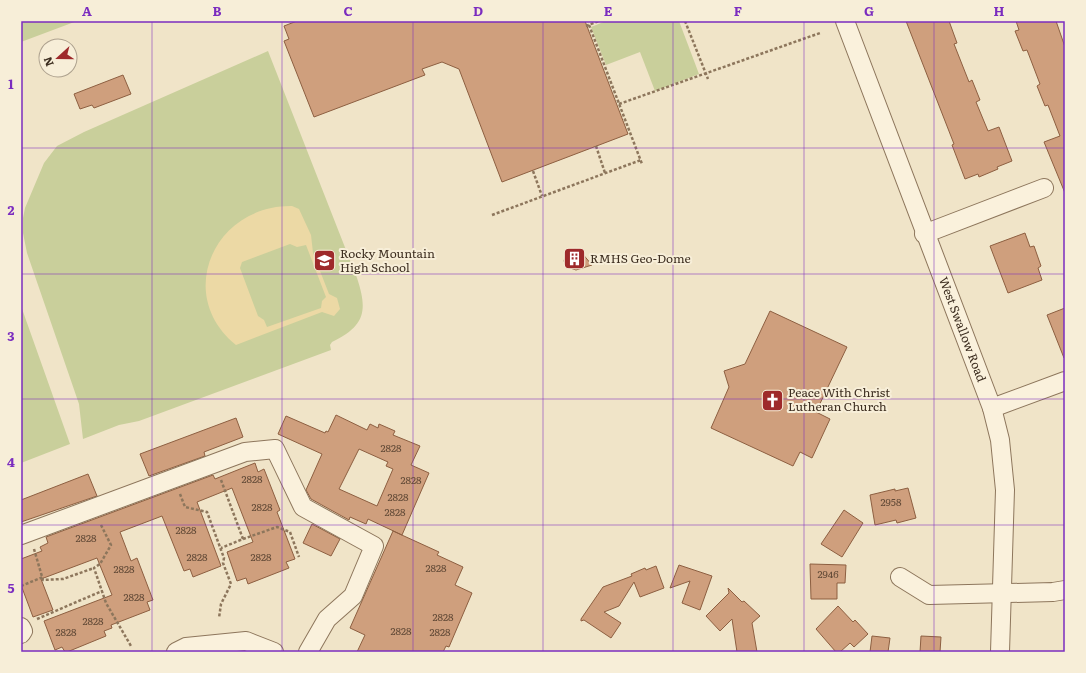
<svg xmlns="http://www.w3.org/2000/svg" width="1086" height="673" viewBox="0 0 1086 673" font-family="Literata,serif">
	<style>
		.green { fill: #c9cf9b }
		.sand { fill: #ecd9a5; fill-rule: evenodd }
		.building { fill: #cf9f7d; stroke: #8d5f41; fill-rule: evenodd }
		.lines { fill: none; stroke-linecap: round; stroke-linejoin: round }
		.minor-casing { stroke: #8d765c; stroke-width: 20 }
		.path { stroke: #8d765c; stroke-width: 2.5; stroke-dasharray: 3 2; stroke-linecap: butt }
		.minor { stroke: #faf1dc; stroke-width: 18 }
		.grid { fill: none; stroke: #7b2cbf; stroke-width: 1; stroke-opacity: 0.55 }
		.labels { text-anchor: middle; stroke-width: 4; stroke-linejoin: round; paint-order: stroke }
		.number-label { font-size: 10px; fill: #624a37 }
		.poi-label { font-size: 12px; fill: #3d2e20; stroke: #f7eed8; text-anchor: start }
		.street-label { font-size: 12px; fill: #3d2e20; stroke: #f7eed8 }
		.neatline { fill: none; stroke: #7b2cbf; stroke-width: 1.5 }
		.grid-label { font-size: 13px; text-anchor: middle; font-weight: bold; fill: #7b2cbf }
	</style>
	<rect width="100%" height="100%" fill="#f0e4c8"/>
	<path class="green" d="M 21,21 L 77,21 L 21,42 Z
		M 606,21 L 679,21 L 699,74 L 655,91 L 640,52 L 606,65 L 591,27 Z
		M 268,51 L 357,278 C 368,311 365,326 332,342 L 330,345 L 331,350 L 139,421 L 119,425 L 83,439 L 79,404 L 27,253 L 23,233 L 23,218 L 25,208 L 44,163 L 57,146 L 84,132 Z
		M 21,306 L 70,444 L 21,463 Z"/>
	<path class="sand" d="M 292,206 L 299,209 L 311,235 L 313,253 L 329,294 L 337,298 L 340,309 L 334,316 L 322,312 L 236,345 C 174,295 214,205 292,206 ZM 290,244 L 297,247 L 306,245 L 326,297 L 322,301 L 321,308 L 267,327 L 264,320 L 258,316 L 240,268 L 242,262 Z"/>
	<path class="building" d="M 297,21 L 585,21 L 628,134 L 502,182 L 459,69 L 442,62 L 422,69 L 425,75 L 314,117 L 284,41 L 289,39 L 284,26 Z
		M 906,21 L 949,21 L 957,43 L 954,44 L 969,82 L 972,80 L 980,100 L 976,102 L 988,131 L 999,127 L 1012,161 L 997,167 L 998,169 L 979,177 L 978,174 L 965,179 L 952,145 L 954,144 Z
		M 1016,21 L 1056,21 L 1065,47 L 1065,193 L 1044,142 L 1060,136 L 1048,105 L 1045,106 L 1037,86 L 1040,84 L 1027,50 L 1023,51 L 1015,31 L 1019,30 Z
		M 123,75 L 131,94 L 94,108 L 92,105 L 80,109 L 74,94 Z
		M 1025,233 L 1030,247 L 1034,246 L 1041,266 L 1038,268 L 1042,280 L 1008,293 L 990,246 Z
		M 575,249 L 581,252 L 592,265 L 576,270 L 567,267 L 564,261 L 566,254 Z
		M 1065,308 L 1065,358 L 1064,358 L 1047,315 Z
		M 770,311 L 847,347 L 816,412 L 830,419 L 812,458 L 800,452 L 793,466 L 711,428 L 729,387 L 724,371 L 745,364 Z
		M 336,415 L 367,430 L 370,424 L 378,428 L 379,424 L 395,431 L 393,435 L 420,446 L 411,465 L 429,473 L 402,535 L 368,519 L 366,524 L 350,517 L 349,520 L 311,499 L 306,490 L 322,454 L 278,434 L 286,416 L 325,433 L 326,431 L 328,432 ZM 359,449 L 388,462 L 386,466 L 393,469 L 377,506 L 339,489 Z
		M 236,418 L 243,437 L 204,452 L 205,456 L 149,476 L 140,454 Z
		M 255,463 L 258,472 L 264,469 L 280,510 L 277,512 L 295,559 L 286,562 L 289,568 L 248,584 L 246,578 L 237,581 L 227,552 L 253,542 L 232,488 L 197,502 L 221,566 L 193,577 L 190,569 L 184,571 L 162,516 L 120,532 L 131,561 L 137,558 L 153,600 L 147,602 L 150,610 L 111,625 L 112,628 L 104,631 L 106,636 L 67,652 L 65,652 L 62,647 L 55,650 L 44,621 L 112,595 L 97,558 L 41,579 L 53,610 L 33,617 L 21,585 L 21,559 L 42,551 L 40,547 L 48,543 L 46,537 L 213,475 L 215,479 Z
		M 88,474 L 97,496 L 21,522 L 21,500 Z
		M 908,488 L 916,518 L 897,523 L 896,520 L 875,525 L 870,495 L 895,489 L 895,491 Z
		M 844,510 L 863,523 L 842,557 L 821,544 Z
		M 312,524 L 340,539 L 331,556 L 303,543 Z
		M 393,531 L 439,552 L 437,555 L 463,567 L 455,585 L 472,593 L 449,647 L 446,646 L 443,652 L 357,652 L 365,635 L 350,628 Z
		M 810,564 L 846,565 L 845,583 L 837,583 L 837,599 L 811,599 Z
		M 679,565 L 712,576 L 700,610 L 682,603 L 690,581 L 670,588 Z
		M 656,566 L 664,588 L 640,597 L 634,582 L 619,606 L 604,612 L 621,623 L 611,638 L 584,620 L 581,621 L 581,619 L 603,587 L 632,576 L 631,574 L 645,568 L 646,570 Z
		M 728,588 L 742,602 L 744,601 L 760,616 L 752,623 L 757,652 L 737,652 L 732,619 L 720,631 L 706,616 L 729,593 Z
		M 838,606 L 853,622 L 855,620 L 868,634 L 854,647 L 850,643 L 840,652 L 836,652 L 816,629 Z
		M 872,636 L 890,638 L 888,652 L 870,652 Z
		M 921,636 L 941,637 L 940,652 L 920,652 Z"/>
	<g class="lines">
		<defs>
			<g id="minor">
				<path id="s1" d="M 845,21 L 992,408 L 1000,440 L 1005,490 L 1000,652"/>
				<path d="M 924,234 L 1044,188"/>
				<path d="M 992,408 L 1065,381"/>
				<path d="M 21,535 L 245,452 L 275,449 L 303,507 L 374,546 L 353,596 L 327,619 L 308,652"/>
				<path d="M 900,577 L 929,595 L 1053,592 L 1065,590"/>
				<path d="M 21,627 L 23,631 L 21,634"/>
				<path d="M 176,652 L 186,647 L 246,641 L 274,652"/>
			</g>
		</defs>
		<use href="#minor" class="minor-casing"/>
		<path class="path" d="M 685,21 L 708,79
			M 589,25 L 642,164
			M 586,26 L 599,21
			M 619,104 L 820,33
			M 596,146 L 605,173
			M 533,171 L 542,196
			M 492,215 L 641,160
			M 221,480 L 243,539 L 221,548
			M 180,494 L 185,507 L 207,512 L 224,558 L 223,563 L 231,584 L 221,604 L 219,618
			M 101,525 L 111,545 L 100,564 L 94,568 L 106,603 L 131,646
			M 243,539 L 277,527 L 290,532 L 299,557
			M 34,549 L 43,580 L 63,579 L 94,568
			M 21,586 L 43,577
			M 37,619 L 102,591"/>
		<use href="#minor" class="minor"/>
	</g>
	<path class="grid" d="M 152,21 L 152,652M 282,21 L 282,652M 413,21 L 413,652M 543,21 L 543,652M 673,21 L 673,652M 804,21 L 804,652M 934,21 L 934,652M 21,148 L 1065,148M 21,274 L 1065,274M 21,399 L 1065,399M 21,525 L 1065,525"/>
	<defs>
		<symbol id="building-square" viewBox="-11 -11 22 22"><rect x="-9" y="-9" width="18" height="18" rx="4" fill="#9e2a2b" stroke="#f7eed8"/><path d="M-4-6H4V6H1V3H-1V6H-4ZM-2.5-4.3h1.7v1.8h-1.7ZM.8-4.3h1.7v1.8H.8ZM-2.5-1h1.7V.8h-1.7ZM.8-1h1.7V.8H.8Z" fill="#fff"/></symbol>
		<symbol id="school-square" viewBox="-11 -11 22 22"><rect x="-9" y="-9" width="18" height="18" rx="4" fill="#9e2a2b" stroke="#f7eed8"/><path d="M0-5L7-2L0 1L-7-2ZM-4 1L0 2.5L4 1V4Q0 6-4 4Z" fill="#fff"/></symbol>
		<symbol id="church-square" viewBox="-11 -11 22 22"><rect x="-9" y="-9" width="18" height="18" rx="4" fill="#9e2a2b" stroke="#f7eed8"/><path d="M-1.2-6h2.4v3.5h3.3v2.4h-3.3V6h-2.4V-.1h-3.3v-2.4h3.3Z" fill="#fff"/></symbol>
	</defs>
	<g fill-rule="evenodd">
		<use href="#building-square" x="562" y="246" width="25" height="25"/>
		<use href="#school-square" x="312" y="248" width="25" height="25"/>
		<use href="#church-square" x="760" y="388" width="25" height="25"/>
	</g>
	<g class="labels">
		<g class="number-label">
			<text x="391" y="452">2828</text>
			<text x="252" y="483">2828</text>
			<text x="411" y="484">2828</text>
			<text x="398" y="501">2828</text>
			<text x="891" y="506">2958</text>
			<text x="262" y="511">2828</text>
			<text x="395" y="516">2828</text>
			<text x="186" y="534">2828</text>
			<text x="86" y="542">2828</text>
			<text x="197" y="561">2828</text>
			<text x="261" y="561">2828</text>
			<text x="436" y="572">2828</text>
			<text x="124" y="573">2828</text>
			<text x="828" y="578">2946</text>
			<text x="134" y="601">2828</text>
			<text x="443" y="621">2828</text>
			<text x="93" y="625">2828</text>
			<text x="401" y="635">2828</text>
			<text x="66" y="636">2828</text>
			<text x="440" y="636">2828</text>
		</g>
		<g class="poi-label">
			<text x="340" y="258">Rocky Mountain<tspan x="340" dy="14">High School</tspan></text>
			<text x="590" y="263">RMHS Geo-Dome</text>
			<text x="788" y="397">Peace With Christ<tspan x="788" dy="14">Lutheran Church</tspan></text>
		</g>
		<g class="street-label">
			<text dy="4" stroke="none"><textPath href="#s1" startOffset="330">West Swallow Road</textPath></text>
		</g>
	</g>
	<rect width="1086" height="673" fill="none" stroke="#f7eed8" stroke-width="44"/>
	<g transform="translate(58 58) rotate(249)"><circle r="19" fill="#f7eed8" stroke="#ada18e"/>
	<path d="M0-3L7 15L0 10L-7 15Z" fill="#9e2a2b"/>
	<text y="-6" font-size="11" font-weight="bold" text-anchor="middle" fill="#3d2e20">N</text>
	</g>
	<rect x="22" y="22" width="1042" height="629" class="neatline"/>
	<g class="grid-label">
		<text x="87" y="16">A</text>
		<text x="217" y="16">B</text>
		<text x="348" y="16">C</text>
		<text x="478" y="16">D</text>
		<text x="608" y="16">E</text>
		<text x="738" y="16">F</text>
		<text x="869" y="16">G</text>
		<text x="999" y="16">H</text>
		<text x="11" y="89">1</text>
		<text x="11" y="215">2</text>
		<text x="11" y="341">3</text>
		<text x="11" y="467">4</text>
		<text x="11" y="593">5</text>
	</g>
</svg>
